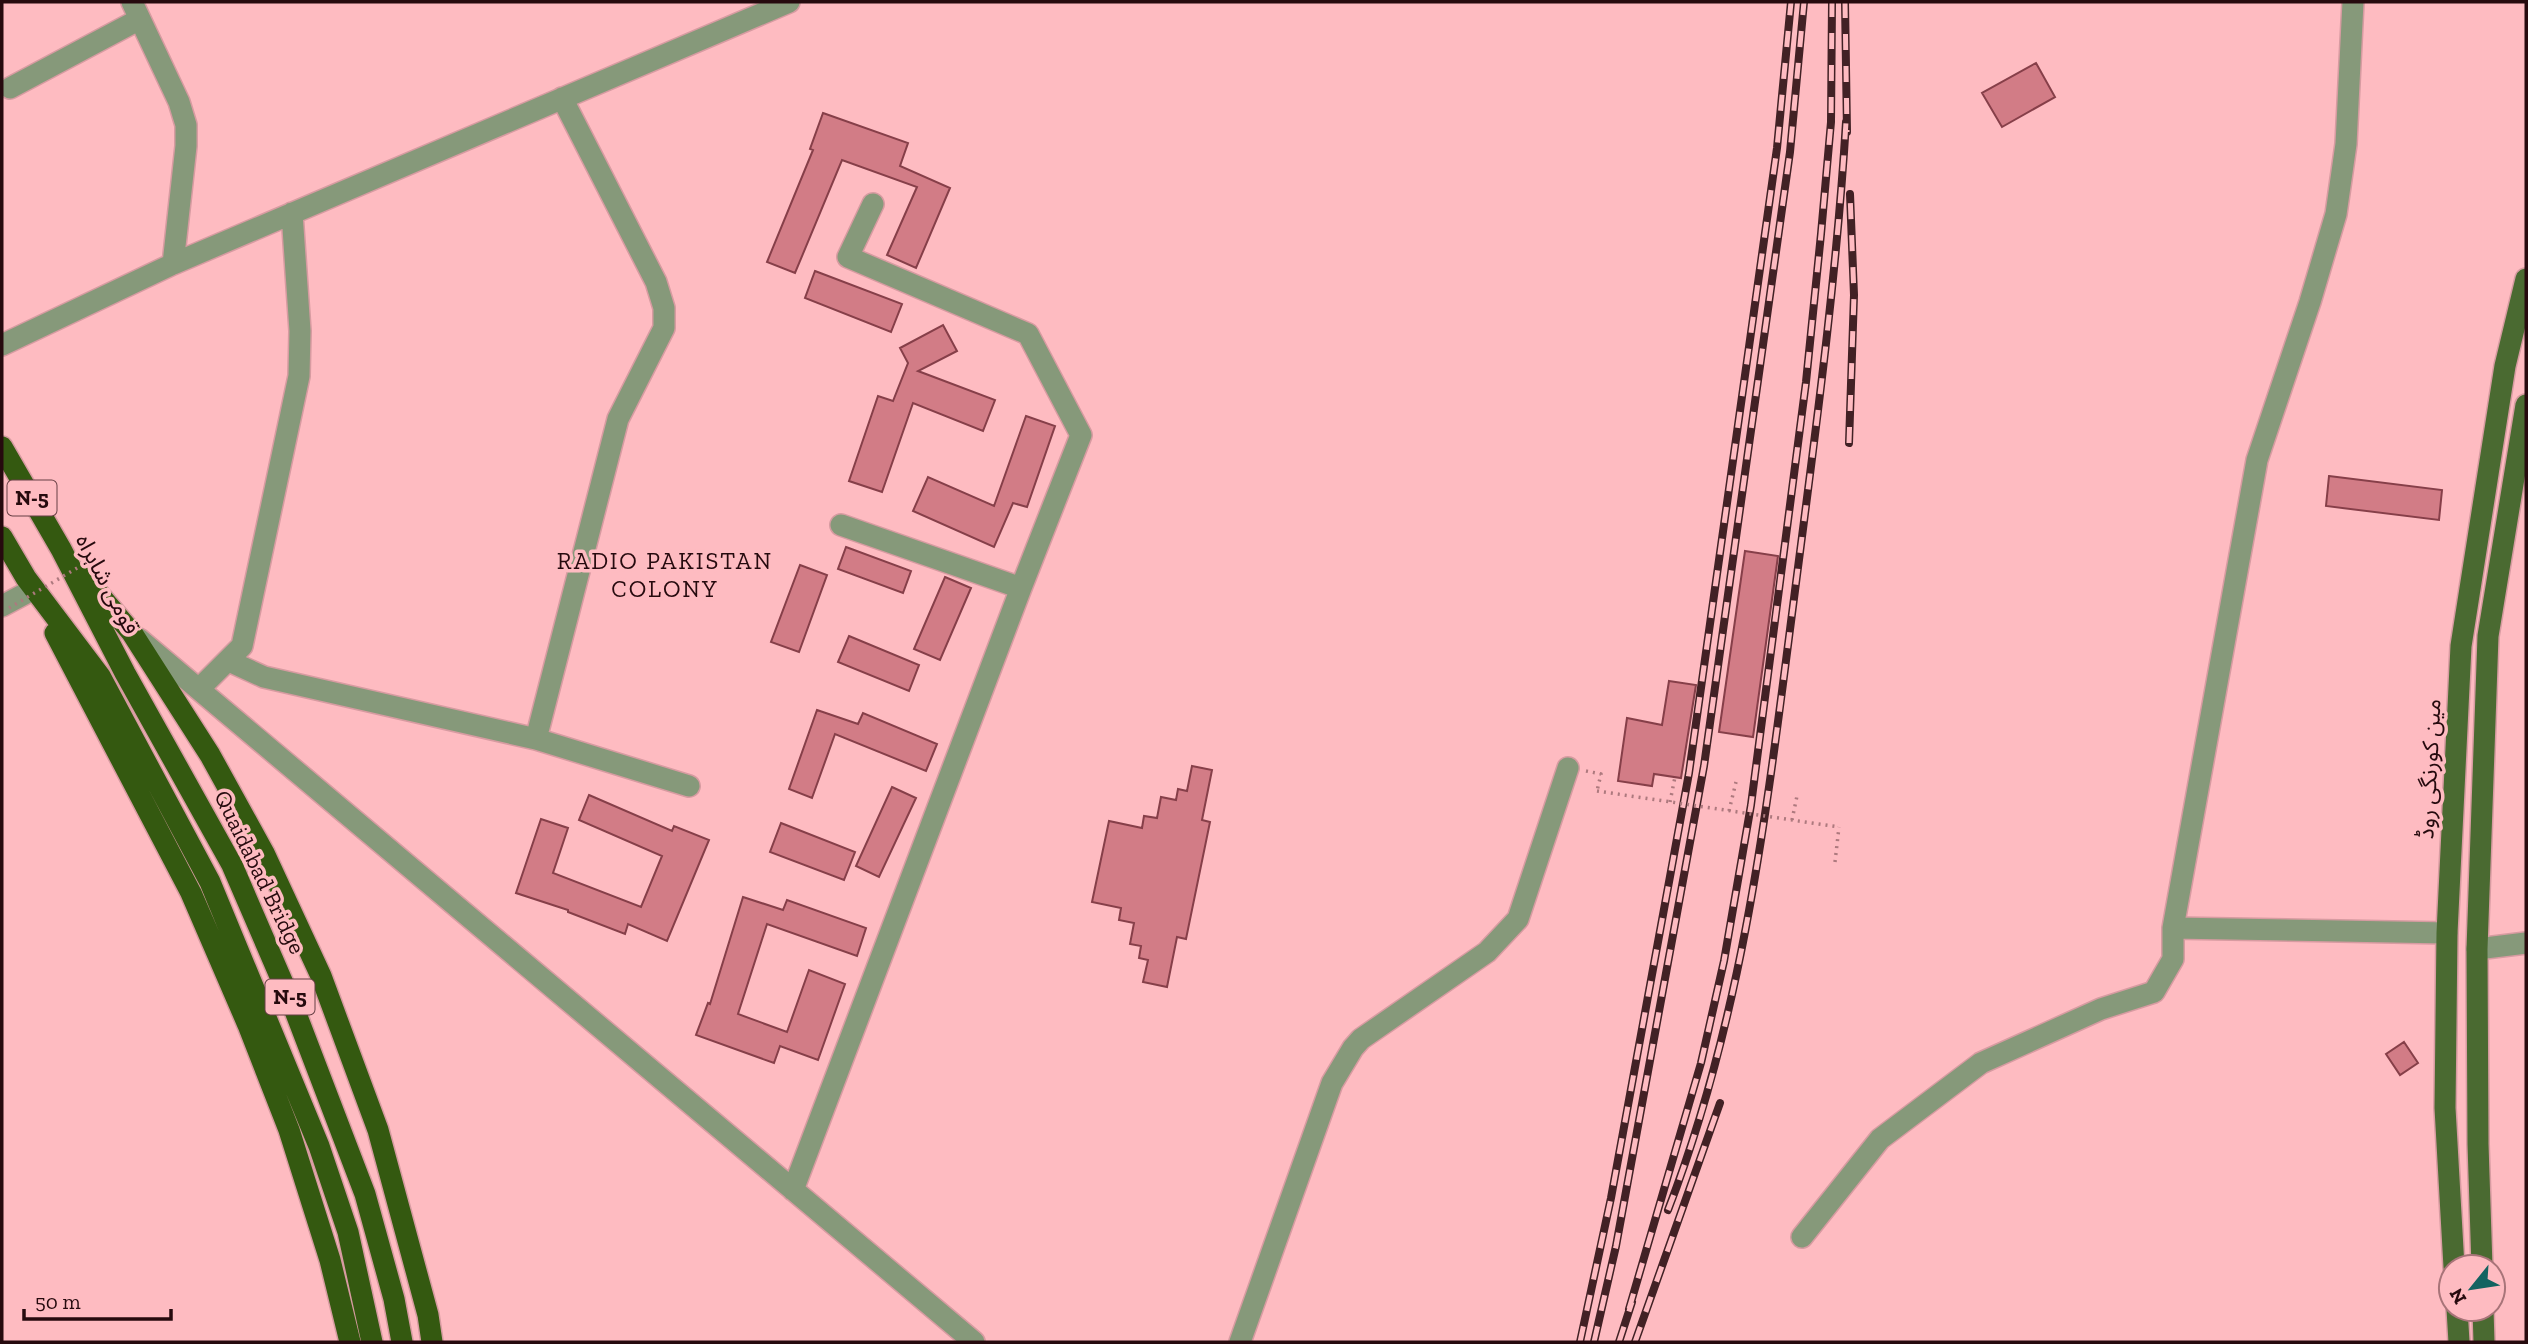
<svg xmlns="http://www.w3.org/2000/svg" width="2528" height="1344" viewBox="0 0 2528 1344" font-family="'Zilla Slab','Noto Sans Arabic',serif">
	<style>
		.building { fill: #d27c86; stroke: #863f49; stroke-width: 2 }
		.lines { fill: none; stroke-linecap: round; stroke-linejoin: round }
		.minor-casing { stroke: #d79ba1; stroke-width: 24 }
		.major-casing { stroke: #d79ba1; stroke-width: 24 }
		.highway-casing { stroke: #d79ba1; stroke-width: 24 }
		.path { stroke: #ad797e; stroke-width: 3.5; stroke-dasharray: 2 5; stroke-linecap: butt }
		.minor { stroke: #86997a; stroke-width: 21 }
		.major { stroke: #4a6a31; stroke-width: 21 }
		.highway { stroke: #345910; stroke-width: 21 }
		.rail-casing { stroke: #422125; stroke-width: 8 }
		.rail { stroke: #febbc1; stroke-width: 5; stroke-dasharray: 16; stroke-linecap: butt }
		.path-bridge { stroke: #ad797e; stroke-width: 3.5; stroke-dasharray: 2 5; stroke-linecap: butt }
		.labels { text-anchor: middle; stroke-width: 7; stroke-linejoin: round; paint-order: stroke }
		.shield { fill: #febbc1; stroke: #673f44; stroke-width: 2 }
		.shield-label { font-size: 21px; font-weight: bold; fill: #260a0e }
		.street-label { font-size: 23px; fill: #260a0e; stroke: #febbc1 }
		.neighbourhood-label { font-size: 24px; letter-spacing: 2px; fill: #260a0e; stroke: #febbc1 }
	</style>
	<rect width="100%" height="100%" fill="#febbc1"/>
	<path class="building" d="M 2036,63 L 2055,97 L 2002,127 L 1982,93 Z
		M 823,113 L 908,143 L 900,166 L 950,188 L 916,268 L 887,255 L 917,187 L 842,160 L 795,273 L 767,262 L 813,150 L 810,149 Z
		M 815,271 L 902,304 L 891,332 L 805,298 Z
		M 943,325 L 957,351 L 918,371 L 995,400 L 983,431 L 913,403 L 882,492 L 849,481 L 878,396 L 893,401 L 908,363 L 900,348 Z
		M 1026,416 L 1055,426 L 1027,507 L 1013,503 L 994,547 L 913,511 L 928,477 L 994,506 Z
		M 2329,476 L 2442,490 L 2439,520 L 2326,506 Z
		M 846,547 L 911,571 L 903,593 L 838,569 Z
		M 1745,551 L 1778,556 L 1753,737 L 1719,732 Z
		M 800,565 L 827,575 L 799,652 L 771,642 Z
		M 945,577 L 971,588 L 940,660 L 914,649 Z
		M 849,636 L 919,665 L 909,691 L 838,662 Z
		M 1669,681 L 1696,685 L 1681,778 L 1654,774 L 1652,786 L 1618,781 L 1627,718 L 1662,725 Z
		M 817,710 L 858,724 L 863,713 L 937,744 L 926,771 L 835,734 L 812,798 L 789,789 Z
		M 1192,766 L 1212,770 L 1202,820 L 1210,822 L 1186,939 L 1177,937 L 1167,987 L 1143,982 L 1148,960 L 1139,958 L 1141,946 L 1130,944 L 1134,923 L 1119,920 L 1121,908 L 1092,902 L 1109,821 L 1142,828 L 1144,816 L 1157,818 L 1161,797 L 1176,800 L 1178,789 L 1187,791 Z
		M 892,787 L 916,798 L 879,877 L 856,866 Z
		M 589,795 L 672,831 L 674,826 L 709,840 L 667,941 L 628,924 L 625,934 L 568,912 L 568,910 L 516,893 L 541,819 L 568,828 L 553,873 L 641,907 L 662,856 L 579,820 Z
		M 781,823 L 855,852 L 844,880 L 770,852 Z
		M 743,897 L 783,910 L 787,900 L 866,928 L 857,956 L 767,924 L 738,1014 L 787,1032 L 809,970 L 845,984 L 818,1060 L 780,1046 L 774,1063 L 696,1035 L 708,1003 L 710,1004 Z
		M 2404,1042 L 2418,1063 L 2400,1075 L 2386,1054 Z"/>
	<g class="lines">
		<defs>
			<path id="minor" d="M 132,2 L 179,102 L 186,125 L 186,146 L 173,264
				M 10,88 L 140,19
				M 2,345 L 173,264 L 789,2
				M 841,525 L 1021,588
				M 2,606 L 32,590
				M 139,639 L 974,1342
				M 229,661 L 264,677 L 536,739 L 689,786
				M 199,689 L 242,646 L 299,376 L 300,331 L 292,213
				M 536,739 L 618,419 L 664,328 L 664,308 L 656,282 L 562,98
				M 2173,928 L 2447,933
				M 2477,949 L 2526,943
				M 793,1190 L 1021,588 L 1081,435 L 1028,334 L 848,257 L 873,204
				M 1802,1237 L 1880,1139 L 1981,1063 L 2101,1009 L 2154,992 L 2173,959 L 2173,928 L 2257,460 L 2310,302 L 2336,214 L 2346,144 L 2353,2
				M 1240,1342 L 1332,1083 L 1353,1048 L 1361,1039 L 1487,952 L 1518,919 L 1568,768"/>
			<path id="major" d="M 2454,1267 L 2445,1108 L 2447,933 L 2461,646 L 2505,366 L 2526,279
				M 2482,1267 L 2478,1144 L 2477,949 L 2488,636 L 2526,405
				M 2457,1309 L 2459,1342
				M 2483,1309 L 2484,1342"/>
			<path id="highway" d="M 2,447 L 61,549 L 125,673 L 232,865 L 295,1011 L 365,1194 L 394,1299 L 402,1342
				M 2,537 L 26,578 L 100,676 L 210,882 L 319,1146 L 348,1232 L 372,1342
				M 85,578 L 132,633 L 210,755 L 264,853 L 321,976 L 378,1130 L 428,1315 L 432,1342
				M 55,633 L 191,893 L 248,1025 L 289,1130 L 330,1260 L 350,1342"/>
		</defs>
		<use href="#minor" class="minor-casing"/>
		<use href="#major" class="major-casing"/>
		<use href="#highway" class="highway-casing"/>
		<path class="path" d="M 1586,771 L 1601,774 L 1597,791
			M 1670,802 L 1675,777
			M 1729,811 L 1736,782
			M 1792,820 L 1797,796
			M 1835,862 L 1839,827"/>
		<use href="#minor" class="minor"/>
		<use href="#major" class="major"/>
		<use href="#highway" class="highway"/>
		<defs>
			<path id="rail" d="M 1845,2 L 1847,132
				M 1849,443 L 1854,295 L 1850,194
				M 1668,1210 C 1742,1019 1766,816 1792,614 C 1813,450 1836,287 1846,122
				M 1629,1309 L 1701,1063 L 1724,961 L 1751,805 L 1806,382 L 1821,234 L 1831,122 L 1832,2
				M 1580,1342 L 1611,1198 L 1689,773 L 1777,148 L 1791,2
				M 1594,1342 L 1616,1246 L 1704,766 L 1790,152 L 1804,2
				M 1619,1342 L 1632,1302
				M 1635,1342 L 1720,1103"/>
		</defs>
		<use href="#rail" class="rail-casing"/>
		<use href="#rail" class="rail"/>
		<path class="path-bridge" d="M 9,608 L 89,561
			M 1597,791 L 1839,827"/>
	</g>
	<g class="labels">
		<g class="shield">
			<rect x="7.5" y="480.5" width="49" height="35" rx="5"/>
			<rect x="265.5" y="979.5" width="49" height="35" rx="5"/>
		</g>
		<g class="shield-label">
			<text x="32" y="505">N-5</text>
			<text x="290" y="1004">N-5</text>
		</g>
		<g class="street-label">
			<text transform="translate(108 584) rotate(62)" y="8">قومی شاہراہ</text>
			<text transform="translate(2429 769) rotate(-87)" y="8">مین کورنگی روڈ</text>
			<text transform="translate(260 872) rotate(64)" y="8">Quaidabad Bridge</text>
		</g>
		<g class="neighbourhood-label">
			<text x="665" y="569">RADIO PAKISTAN<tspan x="665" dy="28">COLONY</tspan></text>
		</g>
	</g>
	<rect width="2528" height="1344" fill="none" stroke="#260a0e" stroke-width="7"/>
	<g transform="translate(2472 1288) rotate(240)"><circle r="33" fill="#febbc1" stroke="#a87479" stroke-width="2"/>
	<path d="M0-5L12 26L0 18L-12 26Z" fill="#136361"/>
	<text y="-10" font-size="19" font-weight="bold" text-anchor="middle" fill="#260a0e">N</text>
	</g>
	<path d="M24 1309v10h147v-10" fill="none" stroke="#260a0e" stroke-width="3.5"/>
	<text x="35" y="1309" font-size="21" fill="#260a0e" stroke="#febbc1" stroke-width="5" paint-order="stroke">50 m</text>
</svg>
